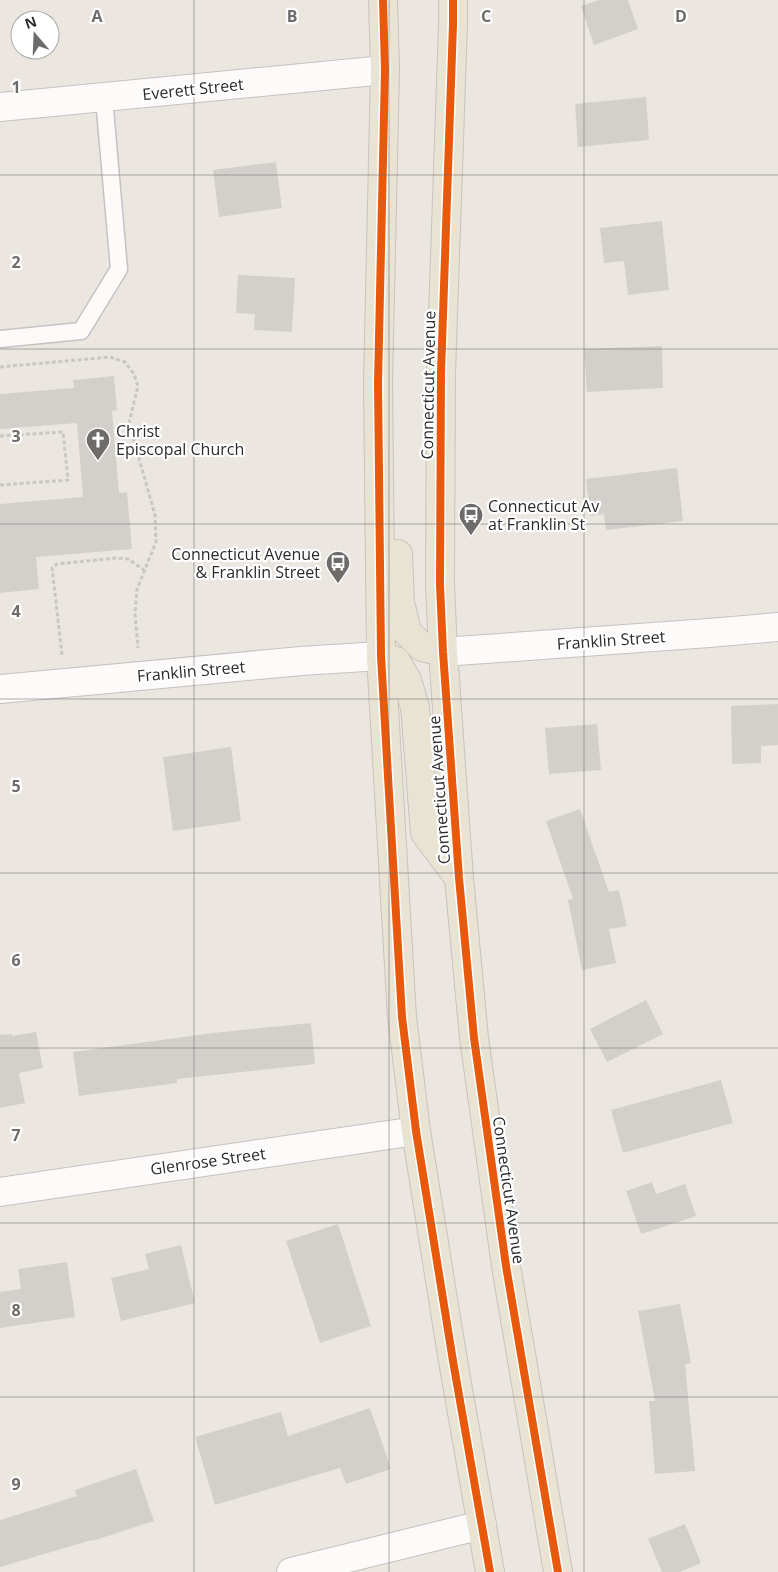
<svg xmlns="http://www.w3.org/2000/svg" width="778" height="1572" viewBox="0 0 778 1572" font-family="'Open Sans',sans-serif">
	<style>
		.building { fill: #d3d0cc }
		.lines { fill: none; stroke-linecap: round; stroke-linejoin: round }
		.service-casing { stroke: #c4c2c2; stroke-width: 19 }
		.minor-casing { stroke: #c4c2c2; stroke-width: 30 }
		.tertiary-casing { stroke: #c4c2c2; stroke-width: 30 }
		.primary-casing { stroke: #c5c4c1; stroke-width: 30 }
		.path { stroke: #c8c8c7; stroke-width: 3; stroke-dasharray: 4 2.5; stroke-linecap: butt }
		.service { stroke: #fcfbfa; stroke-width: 16 }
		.minor { stroke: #fcfbfa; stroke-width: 28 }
		.tertiary { stroke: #fcfbfa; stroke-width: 28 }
		.primary { stroke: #e8e3d2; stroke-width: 28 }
		.cycleway-casing { stroke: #fff; stroke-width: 11 }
		.cycleway { stroke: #e8590c; stroke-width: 8 }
		.grid { fill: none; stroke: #6e6c6a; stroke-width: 1; stroke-opacity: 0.55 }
		.labels { text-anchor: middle; stroke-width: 4.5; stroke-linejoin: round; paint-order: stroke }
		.street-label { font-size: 16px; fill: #2b2b2b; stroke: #fff }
		.poi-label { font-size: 16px; fill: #2b2b2b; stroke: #fff; text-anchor: start }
		.grid-label { font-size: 16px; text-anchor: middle; font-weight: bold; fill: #6e6c6a; stroke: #fff; stroke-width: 4.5; stroke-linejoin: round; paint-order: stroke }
	</style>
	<rect width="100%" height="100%" fill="#ebe6e0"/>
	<path class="building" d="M 599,0 L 628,0 L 638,29 L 594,45 L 581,6 Z
		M 646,97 L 649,140 L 578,147 L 575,104 Z
		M 276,162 L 282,208 L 219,217 L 213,170 Z
		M 662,221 L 669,290 L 628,295 L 624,261 L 604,263 L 600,228 Z
		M 238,275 L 295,278 L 292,332 L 254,330 L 255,314 L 236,313 Z
		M 662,346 L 663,388 L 587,392 L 584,349 Z
		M 114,376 L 117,410 L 112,411 L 119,493 L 127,492 L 132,549 L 36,557 L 39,589 L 0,593 L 0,504 L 83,497 L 77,423 L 0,429 L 0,394 L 74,388 L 73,380 Z
		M 677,468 L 683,521 L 606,530 L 604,514 L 590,516 L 586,479 Z
		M 778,704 L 778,745 L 761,746 L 761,763 L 732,764 L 731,706 Z
		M 597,724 L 601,770 L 549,774 L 545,728 Z
		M 231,747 L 241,821 L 173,831 L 163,757 Z
		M 580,809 L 609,892 L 619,890 L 627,926 L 609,929 L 616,963 L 582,970 L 568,900 L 573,899 L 546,821 Z
		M 646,1000 L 663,1034 L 607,1062 L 590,1029 Z
		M 311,1023 L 315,1064 L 177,1079 L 177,1083 L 79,1096 L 73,1052 L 213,1033 Z
		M 36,1032 L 43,1068 L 19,1073 L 25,1103 L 0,1108 L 0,1035 L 12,1034 L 12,1036 Z
		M 721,1080 L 733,1123 L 623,1153 L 611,1110 Z
		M 652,1182 L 656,1194 L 685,1184 L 696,1216 L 641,1234 L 626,1191 Z
		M 338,1224 L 371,1326 L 320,1343 L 286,1241 Z
		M 181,1245 L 195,1303 L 121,1321 L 111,1278 L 149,1269 L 145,1254 Z
		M 67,1262 L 75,1317 L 0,1328 L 0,1292 L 21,1289 L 18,1269 Z
		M 680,1304 L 691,1363 L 685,1364 L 695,1471 L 655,1474 L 649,1401 L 655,1401 L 638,1311 Z
		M 370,1408 L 391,1469 L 346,1484 L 340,1468 L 215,1505 L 195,1437 L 281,1412 L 288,1436 Z
		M 136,1469 L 154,1521 L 92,1541 L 92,1540 L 0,1567 L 0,1520 L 77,1496 L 75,1490 Z
		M 685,1524 L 701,1563 L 680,1572 L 662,1572 L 648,1539 Z"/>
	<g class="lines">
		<defs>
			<path id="service" d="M 0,339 L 81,331 L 119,269 L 104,98"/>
			<path id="minor" d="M 0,107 L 385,70
				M 0,1192 L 416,1131
				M 291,1572 L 482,1525"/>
			<path id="tertiary" d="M 443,652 L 709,633 L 778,627
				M 0,689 L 301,661 L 381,656"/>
			<path id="primary" d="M 383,0 L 385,70 L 378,383 L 381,656 L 402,1017 L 416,1131 L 453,1361 L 490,1572
				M 453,0 L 453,24 L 441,373 L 440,585 L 443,652 L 459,878 L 474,1038 L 506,1266 L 558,1572
				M 398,554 L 400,602 L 407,632 L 422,647 L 443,652
				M 381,656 L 396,661 L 407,680 L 415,707 L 425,833 L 459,878"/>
		</defs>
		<use href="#service" class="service-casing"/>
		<use href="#minor" class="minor-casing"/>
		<use href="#tertiary" class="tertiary-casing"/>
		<use href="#primary" class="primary-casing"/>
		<path class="path" d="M 0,367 L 110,357 L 125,362 L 134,374 L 138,386 L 129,423 L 155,515 L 156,542 L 137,589 L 135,614 L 138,648
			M 0,436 L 63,432 L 68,480 L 0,485
			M 62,655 L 52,568 L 57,564 L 116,558 L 128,559 L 144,570"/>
		<use href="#service" class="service"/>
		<use href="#minor" class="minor"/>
		<use href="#tertiary" class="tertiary"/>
		<use href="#primary" class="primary"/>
		<defs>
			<path id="cycleway" d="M 383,0 L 385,70 L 378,383 L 381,656 L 402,1017 L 416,1131 L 453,1361 L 490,1572
				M 453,0 L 453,24 L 441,373 L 440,585 L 443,652 L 459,878 L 474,1038 L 506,1266 L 558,1572"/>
		</defs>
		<use href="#cycleway" class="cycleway-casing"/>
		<use href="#cycleway" class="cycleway"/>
	</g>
	<path class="grid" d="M 194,0 L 194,1572M 389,0 L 389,1572M 584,0 L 584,1572M 0,175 L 778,175M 0,349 L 778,349M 0,524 L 778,524M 0,699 L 778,699M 0,873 L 778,873M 0,1048 L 778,1048M 0,1223 L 778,1223M 0,1397 L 778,1397"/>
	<defs>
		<symbol id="church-pin" viewBox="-11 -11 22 30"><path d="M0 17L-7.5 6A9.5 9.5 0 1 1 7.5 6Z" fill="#6e6c6a" stroke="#fff"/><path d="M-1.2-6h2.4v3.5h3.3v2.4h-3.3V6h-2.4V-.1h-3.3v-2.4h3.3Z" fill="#fff"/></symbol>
		<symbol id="bus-pin" viewBox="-11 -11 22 30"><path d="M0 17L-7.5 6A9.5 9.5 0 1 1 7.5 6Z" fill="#6e6c6a" stroke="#fff"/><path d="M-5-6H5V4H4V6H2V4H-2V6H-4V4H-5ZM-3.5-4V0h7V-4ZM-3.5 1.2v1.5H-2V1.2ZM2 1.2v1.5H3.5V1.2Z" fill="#fff"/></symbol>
	</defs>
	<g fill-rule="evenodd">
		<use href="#church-pin" x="84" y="426" width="28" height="38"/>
		<use href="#bus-pin" x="457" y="501" width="28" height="38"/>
		<use href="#bus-pin" x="324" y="549" width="28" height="38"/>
	</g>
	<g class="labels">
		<g class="street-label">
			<text transform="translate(193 89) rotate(-6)" y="6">Everett Street</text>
			<text transform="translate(428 385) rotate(-89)" y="6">Connecticut Avenue</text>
			<text transform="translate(611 640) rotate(-4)" y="6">Franklin Street</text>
			<text transform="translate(191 671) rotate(-5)" y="6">Franklin Street</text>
			<text transform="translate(439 790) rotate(-94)" y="6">Connecticut Avenue</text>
			<text transform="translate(208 1161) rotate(-8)" y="6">Glenrose Street</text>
			<text transform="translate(509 1190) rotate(82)" y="6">Connecticut Avenue</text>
		</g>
		<g class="poi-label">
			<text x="116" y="437">Christ<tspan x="116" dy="18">Episcopal Church</tspan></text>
			<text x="488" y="512">Connecticut Av<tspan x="488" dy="18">at Franklin St</tspan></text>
			<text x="320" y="560" text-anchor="end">Connecticut Avenue<tspan x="320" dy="18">&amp; Franklin Street</tspan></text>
		</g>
	</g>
	<g class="grid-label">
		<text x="97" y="22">A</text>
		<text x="292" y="22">B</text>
		<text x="486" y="22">C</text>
		<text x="681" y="22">D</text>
		<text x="16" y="93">1</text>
		<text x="16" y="268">2</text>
		<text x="16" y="442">3</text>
		<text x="16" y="617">4</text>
		<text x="16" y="792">5</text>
		<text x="16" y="966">6</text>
		<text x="16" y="1141">7</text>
		<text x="16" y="1316">8</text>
		<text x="16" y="1490">9</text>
	</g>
	<g transform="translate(35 35) rotate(341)"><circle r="24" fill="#ffffff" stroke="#aaaaaa"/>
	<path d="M0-4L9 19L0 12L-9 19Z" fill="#6e6c6a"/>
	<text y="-8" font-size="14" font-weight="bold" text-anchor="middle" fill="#2b2b2b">N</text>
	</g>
</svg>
